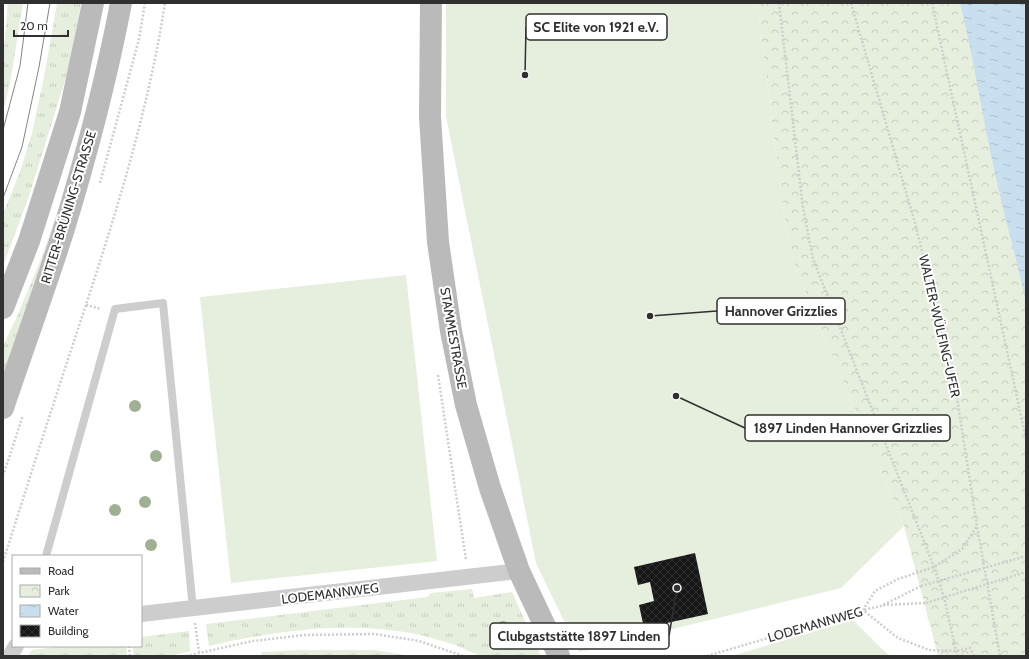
<svg xmlns="http://www.w3.org/2000/svg" width="1029" height="659" viewBox="0 0 1029 659" font-family="Cabin,sans-serif">
	<style>
		.grass { fill: url(#grass-tufts) }
		.park { fill: url(#park-crowns) }
		.pitch { fill: #e6eedd }
		.water { fill: url(#water-ripples) }
		.building { fill: url(#building-cross-hatch) }
		.lines { fill: none; stroke-linecap: round; stroke-linejoin: round }
		.path { stroke: #cdcdcd; stroke-width: 2.5; stroke-dasharray: 2 2; stroke-linecap: butt }
		.lane { stroke: #cdcdcd; stroke-width: 8 }
		.street { stroke: #cdcdcd; stroke-width: 16 }
		.secondary { stroke: #bababa; stroke-width: 22 }
		.tram { stroke: #858585; stroke-width: 1 }
		.path-bridge { stroke: #cdcdcd; stroke-width: 2.5; stroke-dasharray: 2 2; stroke-linecap: butt }
		.tree { fill: #9fb192 }
		.labels { text-anchor: middle; stroke-width: 4; stroke-linejoin: round; paint-order: stroke }
		.street-label { font-size: 13px; fill: #303030; stroke: #fff }
		.leader { fill: none; stroke: #303030; stroke-width: 1.5 }
		.callout-dot { fill: #303030; stroke: #fff; stroke-width: 1.5 }
		.callout { fill: #fff; stroke: #303030; stroke-width: 1.5 }
		.callout-label { font-size: 14px; text-anchor: middle; font-weight: bold; fill: #303030 }
	</style>
	<defs>
		<pattern id="grass-tufts" width="24" height="20" patternUnits="userSpaceOnUse"><rect width="24" height="20" fill="#e6eedd"/><path d="M3 7l-1-3M5 7V3M7 7l1-3M15 17l-1-3M17 17v-4M19 17l1-3" fill="none" stroke="#c6ccbe"/></pattern>
		<pattern id="park-crowns" width="20" height="18" patternUnits="userSpaceOnUse"><rect width="20" height="18" fill="#e6eedd"/><path d="M2 6a3 3 0 1 1 6 0M12 15a3 3 0 1 1 6 0" fill="none" stroke="#c6ccbe"/></pattern>
		<pattern id="water-ripples" width="26" height="14" patternUnits="userSpaceOnUse"><rect width="26" height="14" fill="#c8dfef"/><path d="M2 4q2-2 4 0t4 0M15 11q2-2 4 0t4 0" fill="none" stroke="#acc0cd"/></pattern>
		<pattern id="building-cross-hatch" width="8" height="8" patternUnits="userSpaceOnUse"><rect width="8" height="8" fill="#171717"/><path d="M0 0l8 8M0 8l8-8" fill="none" stroke="#303030"/></pattern>
	</defs>
	<rect width="100%" height="100%" fill="#fff"/>
	<path class="grass" d="M 8,3 L 23,3 L 10,84 L 3,111 L 3,58 Z
		M 57,3 L 81,3 L 69,68 L 28,199 L 3,266 L 3,214 L 20,172 L 32,133 L 44,77 Z
		M 65,191 L 3,390 L 3,346 L 15,321 L 41,259 Z
		M 472,589 L 474,598 L 512,592 L 541,656 C 522,656 502,658 483,656 C 474,655 464,648 455,645 C 443,641 429,637 417,634 C 348,621 277,630 209,646 L 206,624 L 427,597 L 431,593 Z
		M 189,631 L 190,651 L 170,656 L 134,656 L 132,646 L 141,646 L 141,637 Z
		M 66,646 L 126,646 L 127,656 L 28,656 L 32,650 Z
		M 298,650 L 374,650 L 410,656 L 261,656 L 262,652 Z"/>
	<path class="park" d="M 757,3 L 1026,3 L 1026,656 L 938,656 L 904,526 L 795,267 L 785,223 Z"/>
	<path class="pitch" d="M 446,3 L 757,3 L 785,223 L 795,267 L 904,526 L 841,588 L 579,652 L 536,563 L 446,116 Z
		M 406,275 L 437,561 L 231,583 L 200,297 Z
		M 853,620 L 881,648 L 890,656 L 732,656 Z"/>
	<path class="water" d="M 960,3 L 1026,3 L 1026,303 C 1017,259 1004,216 995,173 C 982,116 974,59 960,3 Z"/>
	<path class="building" d="M 695,553 L 708,614 L 644,628 L 639,605 L 654,601 L 650,582 L 638,585 L 634,567 Z"/>
	<g class="lines">
		<path class="path" d="M 779,3 L 803,208 L 813,259 L 934,567 L 944,597 L 957,656
			M 851,3 L 915,223 L 955,385 L 977,526 L 1000,656
			M 932,3 L 1026,439
			M 100,183 L 139,39 L 145,3
			M 86,305 L 101,309
			M 438,375 L 466,560
			M 3,476 L 23,415
			M 3,562 C 28,483 53,404 79,326 C 114,220 148,113 165,3
			M 883,605 L 926,603
			M 195,623 L 199,652
			M 129,646 L 130,656
			M 186,656 L 253,641 L 305,635 L 375,634 L 419,641 L 463,656
			M 707,656 L 863,610 L 881,606 L 921,586
			M 974,656 L 970,648 L 956,651 L 929,650 L 898,638 L 863,610 L 875,591 L 898,579 L 934,567 L 962,549 L 977,526"/>
		<path class="lane" d="M 46,556 L 115,309 L 163,303 L 193,609"/>
		<path class="street" d="M 141,614 L 519,571
			M 10,656 L 16,646"/>
		<path class="secondary" d="M 431,3 L 430,117 L 438,242 L 451,331 L 466,405 L 490,488 L 519,571 L 559,656
			M 3,308 L 29,241 L 70,112 L 93,3
			M 3,408 C 23,349 44,291 63,232 C 86,157 106,81 121,3"/>
		<path class="tram" d="M 3,130 L 20,66 L 28,3
			M 3,198 L 22,147 L 39,67 L 50,3"/>
		<path class="path-bridge" d="M 921,586 L 1026,556
			M 926,603 L 1026,572"/>
	</g>
	<g class="tree">
		<circle cx="135" cy="406" r="6"/>
		<circle cx="156" cy="456" r="6"/>
		<circle cx="145" cy="502" r="6"/>
		<circle cx="115" cy="510" r="6"/>
		<circle cx="151" cy="545" r="6"/>
		<circle cx="503" cy="627" r="6"/>
	</g>
	<g class="labels">
		<g class="street-label">
			<text transform="translate(68 207) rotate(-73)" y="5">RITTER-BRÜNING-STRASSE</text>
			<text transform="translate(940 326) rotate(77)" y="5">WALTER-WÜLFING-UFER</text>
			<text transform="translate(454 338) rotate(80)" y="5">STAMMESTRASSE</text>
			<text transform="translate(330 593) rotate(-7)" y="5">LODEMANNWEG</text>
			<text transform="translate(815 624) rotate(-16)" y="5">LODEMANNWEG</text>
		</g>
	</g>
	<path class="leader" d="M525 75L526 27M650 316L717 311M676 396L745 428M677 588L669 636"/>
	<g class="callout-dot">
		<circle cx="525" cy="75" r="4"/>
		<circle cx="650" cy="316" r="4"/>
		<circle cx="676" cy="396" r="4"/>
		<circle cx="677" cy="588" r="4"/>
	</g>
	<g class="callout">
		<rect x="526" y="14" width="141" height="26" rx="4"/>
		<rect x="717" y="298" width="128" height="26" rx="4"/>
		<rect x="745" y="415" width="205" height="26" rx="4"/>
		<rect x="490" y="623" width="179" height="26" rx="4"/>
	</g>
	<g class="callout-label">
		<text x="596" y="32">SC Elite von 1921 e.V.</text>
		<text x="781" y="316">Hannover Grizzlies</text>
		<text x="848" y="433">1897 Linden Hannover Grizzlies</text>
		<text x="579" y="641">Clubgaststätte 1897 Linden</text>
	</g>
	<rect width="1029" height="659" fill="none" stroke="#303030" stroke-width="8"/>
	<rect x="12" y="555" width="130" height="92" fill="#ffffff" stroke="#acacac"/>
	<rect x="20" y="568" width="20" height="6" fill="#bababa" stroke="#acacac"/>
	<text x="48" y="575" font-size="12" fill="#303030">Road</text>
	<rect x="20" y="585" width="20" height="12" fill="url(#park-crowns)" stroke="#acacac"/>
	<text x="48" y="595" font-size="12" fill="#303030">Park</text>
	<rect x="20" y="605" width="20" height="12" fill="url(#water-ripples)" stroke="#acacac"/>
	<text x="48" y="615" font-size="12" fill="#303030">Water</text>
	<rect x="20" y="625" width="20" height="12" fill="url(#building-cross-hatch)" stroke="#acacac"/>
	<text x="48" y="635" font-size="12" fill="#303030">Building</text>
	<path d="M14 30v6h54v-6" fill="none" stroke="#303030" stroke-width="2"/>
	<text x="20" y="30" font-size="12" fill="#303030" stroke="#ffffff" stroke-width="3" paint-order="stroke">20 m</text>
</svg>
